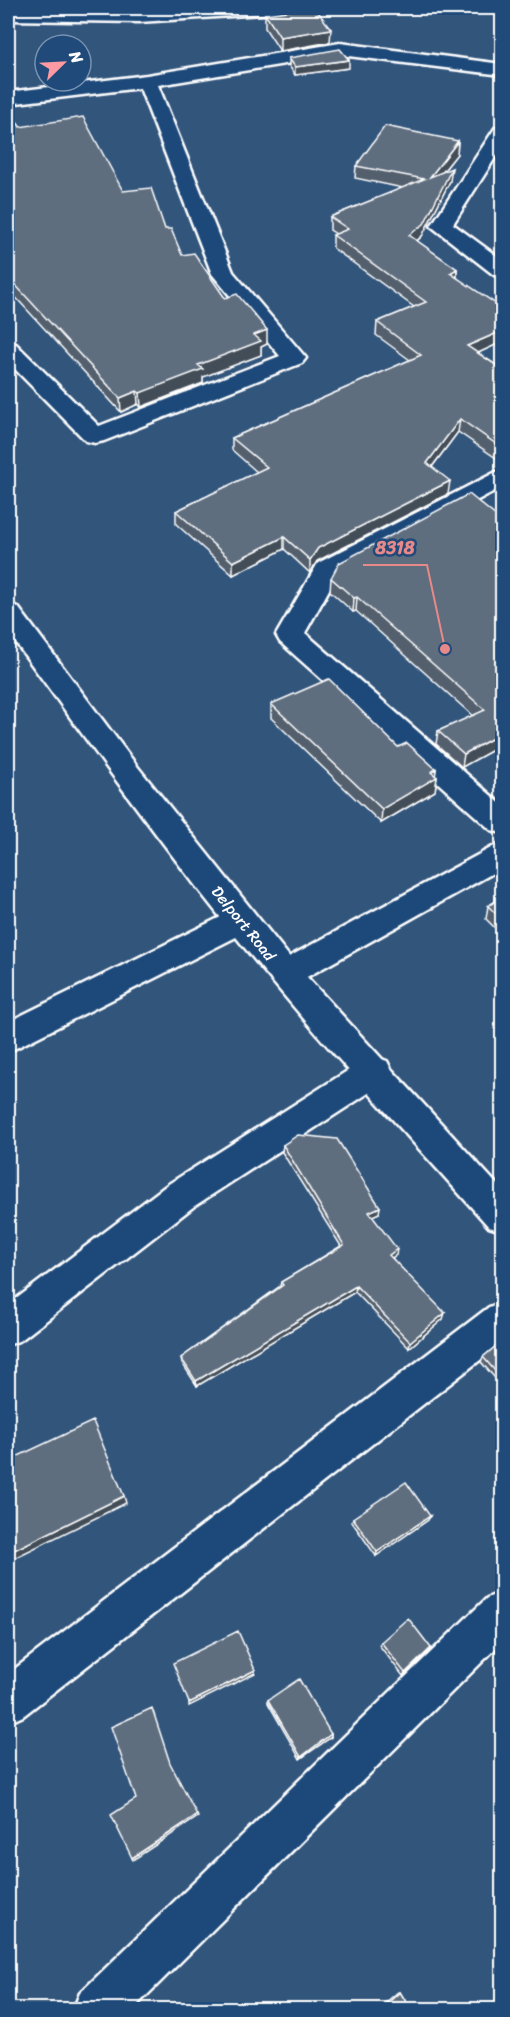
<svg xmlns="http://www.w3.org/2000/svg" width="510" height="2017" viewBox="0 0 510 2017" font-family="Sriracha,sans-serif">
	<style>
		.lines { fill: none; stroke-linecap: round; stroke-linejoin: round }
		.minor-casing { stroke: #fff; stroke-width: 5 }
		.secondary-casing { stroke: #fff; stroke-width: 5 }
		.minor { fill: #1f4a7a; fill-rule: evenodd }
		.secondary { fill: #1f4a7a; fill-rule: evenodd }
		.wall { fill: #525f6d; stroke: #fff; stroke-width: 1.5 }
		.shaded-wall { fill: #424d59; stroke: #fff; stroke-width: 1.5 }
		.building { fill: #5f6e7f; stroke: #fff; stroke-width: 1.5 }
		.labels { text-anchor: middle; stroke-width: 5; stroke-linejoin: round; paint-order: stroke }
		.street-label { font-size: 16px; fill: #fff; stroke: #1f4a7a }
		.leader { fill: none; stroke: #e88989; stroke-width: 2 }
		.callout-dot { fill: #e88989; stroke: #1f4a7a; stroke-width: 2 }
		.callout-label { font-size: 18px; text-anchor: middle; font-weight: bold; fill: #e88989; stroke: #1f4a7a; stroke-width: 5; stroke-linejoin: round; paint-order: stroke }
	</style>
	<rect width="100%" height="100%" fill="#32557c"/>
	<filter id="ink" filterUnits="userSpaceOnUse"><feTurbulence type="fractalNoise" baseFrequency=".0167" numOctaves="2"/><feDisplacementMap in="SourceGraphic" scale="12" xChannelSelector="R" yChannelSelector="G"/><feConvolveMatrix kernelMatrix="1 2 1 2 8 2 1 2 1" color-interpolation-filters="sRGB"/></filter>
	<g filter="url(#ink)">
		<g class="lines">
			<defs>
				<path id="minor" d="M 204,8 L 289,8 L 280,13 L 139,22 L 8,20 L 8,10 L 139,12 Z
					M 340,43 L 502,64 L 502,75 L 340,55 L 158,85 L 233,272 L 306,358 L 302,363 L 104,441 L 95,443 L 86,441 L 8,362 L 8,342 L 16,344 L 99,426 L 280,356 L 212,274 L 140,88 L 8,104 L 8,92 L 147,75 Z
					M 502,126 L 502,147 L 453,224 L 502,260 L 502,277 L 494,275 L 431,226 L 495,128 Z
					M 502,469 L 502,487 L 337,575 L 305,633 L 502,805 L 502,833 L 491,830 L 280,642 L 276,635 L 318,563 Z
					M 502,842 L 502,868 L 296,983 L 285,987 L 274,983 L 269,974 L 274,965 Z
					M 241,907 L 252,911 L 257,920 L 252,929 L 8,1052 L 8,1022 Z
					M 375,1057 L 387,1061 L 392,1071 L 387,1081 L 193,1207 L 21,1340 L 8,1345 L 8,1305 L 167,1185 L 363,1061 Z
					M 502,1302 L 502,1343 L 23,1716 L 8,1723 L 8,1674 L 489,1307 Z
					M 502,1592 L 502,1642 L 132,2010 L 73,2010 L 80,1993 L 487,1598 Z"/>
				<path id="secondary" d="M 8,604 L 18,607 L 137,766 L 296,965 L 502,1190 L 502,1231 L 489,1227 C 417,1145 342,1066 273,982 C 179,870 94,750 8,632 Z"/>
			</defs>
			<use href="#minor" class="minor-casing"/>
			<use href="#secondary" class="secondary-casing"/>
			<use href="#minor" class="minor"/>
			<use href="#secondary" class="secondary"/>
		</g>
		<path class="wall" d="M 265,14 L 330,42 L 280,51 L 265,28 Z
			M 289,58 L 349,68 L 295,75 L 289,66 Z
			M 8,106 L 20,127 L 123,191 L 165,229 L 182,255 L 225,298 L 267,344 L 261,347 L 261,355 L 203,377 L 203,383 L 141,407 L 138,404 L 121,412 L 8,289 Z
			M 458,141 L 457,154 L 443,172 L 450,181 L 422,236 L 417,241 L 457,269 L 457,277 L 502,342 L 478,353 L 502,369 L 502,462 L 458,432 L 432,467 L 448,494 L 317,561 L 310,573 L 284,549 L 233,575 L 176,524 L 176,511 L 257,472 L 232,450 L 232,438 L 410,360 L 376,335 L 377,322 L 414,307 L 333,248 L 333,235 L 336,234 L 330,230 L 330,217 L 403,188 L 355,178 L 356,166 Z
			M 502,521 L 502,745 L 462,767 L 436,744 L 438,731 L 473,716 L 356,611 L 353,612 L 330,591 L 331,578 Z
			M 271,704 L 398,747 L 436,769 L 435,776 L 437,777 L 435,791 L 381,823 L 271,718 Z
			M 502,897 L 502,935 L 486,919 L 488,906 Z
			M 283,1145 L 379,1213 L 372,1216 L 396,1255 L 392,1258 L 443,1319 L 409,1348 L 355,1292 L 197,1386 L 182,1363 L 181,1358 L 280,1286 L 281,1282 L 341,1246 L 282,1152 Z
			M 502,1341 L 502,1386 L 481,1362 L 483,1357 Z
			M 430,1516 L 428,1520 L 376,1556 L 352,1522 L 353,1518 Z
			M 381,1642 L 431,1648 L 429,1651 L 403,1676 L 379,1645 Z
			M 268,1700 L 331,1734 L 331,1737 L 300,1759 L 268,1703 Z
			M 398,1992 L 400,1992 L 411,2010 L 377,2010 Z"/>
		<path class="shaded-wall" d="M 331,29 L 330,42 L 280,51 L 280,37 Z
			M 349,60 L 349,68 L 295,75 L 295,67 Z
			M 458,141 L 457,154 L 429,189 L 430,177 Z
			M 452,168 L 450,181 L 422,236 L 408,248 L 409,235 Z
			M 457,269 L 456,282 L 450,273 Z
			M 267,330 L 267,344 L 261,347 L 261,355 L 203,377 L 203,383 L 141,407 L 140,393 L 198,365 L 254,335 Z
			M 502,331 L 502,342 L 465,359 L 467,346 Z
			M 137,391 L 138,404 L 121,412 L 120,398 Z
			M 460,419 L 458,432 L 425,476 L 427,463 Z
			M 450,481 L 448,494 L 317,561 L 310,573 L 310,560 L 318,548 Z
			M 284,537 L 284,549 L 233,575 L 233,562 Z
			M 357,597 L 356,611 L 353,612 L 354,598 Z
			M 502,733 L 502,745 L 462,767 L 464,754 Z
			M 436,769 L 435,778 L 437,777 L 435,791 L 381,823 L 382,809 Z
			M 380,1207 L 379,1213 L 368,1218 L 369,1212 Z
			M 397,1249 L 396,1255 L 387,1261 L 389,1255 Z
			M 356,1286 L 355,1292 L 197,1386 L 196,1381 Z
			M 445,1313 L 443,1319 L 409,1348 L 410,1342 Z
			M 124,1496 L 126,1503 L 8,1561 L 8,1553 Z
			M 430,1516 L 428,1520 L 376,1556 L 377,1552 Z
			M 431,1648 L 429,1651 L 403,1676 L 405,1673 Z
			M 255,1670 L 255,1673 L 189,1706 L 189,1703 Z
			M 331,1734 L 331,1737 L 300,1759 L 301,1757 Z
			M 197,1815 L 198,1817 L 133,1860 L 132,1858 Z"/>
		<path class="building" d="M 310,8 L 315,8 L 331,29 L 280,37 L 265,14 Z
			M 340,49 L 349,60 L 295,67 L 289,58 Z
			M 8,106 L 20,127 L 83,117 L 123,191 L 151,188 L 165,229 L 171,229 L 182,255 L 194,253 L 225,298 L 237,294 L 267,330 L 254,335 L 261,341 L 198,365 L 203,369 L 140,393 L 137,391 L 120,398 L 8,277 Z
			M 385,126 L 458,141 L 430,177 L 452,168 L 424,224 L 409,235 L 457,269 L 450,273 L 502,308 L 502,331 L 467,346 L 502,369 L 502,448 L 460,419 L 427,463 L 450,481 L 318,548 L 310,560 L 284,537 L 233,562 L 176,511 L 267,467 L 232,438 L 421,355 L 377,322 L 426,302 L 333,235 L 348,229 L 330,217 L 424,179 L 356,166 Z
			M 469,494 L 502,521 L 502,623 L 500,624 L 502,626 L 502,733 L 464,754 L 438,731 L 485,710 L 357,597 L 354,598 L 331,578 L 339,563 Z
			M 329,679 L 398,747 L 407,743 L 436,769 L 431,772 L 437,777 L 382,809 L 271,704 Z
			M 502,897 L 502,920 L 488,906 Z
			M 298,1135 L 337,1139 L 380,1207 L 369,1212 L 397,1249 L 389,1255 L 445,1313 L 410,1342 L 356,1286 L 196,1381 L 181,1358 L 283,1285 L 281,1282 L 344,1245 L 283,1145 Z
			M 502,1341 L 502,1379 L 483,1357 Z
			M 93,1421 L 124,1496 L 8,1553 L 8,1456 L 10,1455 L 12,1459 Z
			M 406,1482 L 430,1516 L 377,1552 L 353,1518 Z
			M 408,1618 L 431,1648 L 405,1673 L 381,1642 Z
			M 238,1631 L 255,1670 L 189,1703 L 173,1663 Z
			M 299,1679 L 331,1734 L 301,1757 L 268,1700 Z
			M 152,1708 L 170,1763 L 197,1815 L 132,1858 L 111,1815 L 136,1799 L 111,1727 Z
			M 400,1992 L 411,2010 L 380,2010 Z"/>
	</g>
	<g class="labels">
		<g class="street-label">
			<text transform="translate(244 923) rotate(51)" y="6">Delport Road</text>
		</g>
	</g>
	<path class="leader" d="M445 649L427 565H363"/>
	<circle class="callout-dot" cx="445" cy="649" r="6"/>
	<g class="callout-label">
		<text x="395" y="554">8318</text>
	</g>
	<rect width="510" height="2017" fill="none" stroke="#1f4a7a" stroke-width="30"/>
	<rect x="15" y="15" width="480" height="1987" fill="none" stroke="#fff" stroke-width="2" filter="url(#ink)"/>
	<g transform="translate(63 63) rotate(66)"><circle r="28" fill="#1f4a7a" stroke="#7992af" stroke-width="1.5"/>
	<path d="M0-4.5L10 22L0 15L-10 22Z" fill="#ff9aa2"/>
	<text y="-9" font-size="16" font-weight="bold" text-anchor="middle" fill="#ffffff">N</text>
	</g>
</svg>
